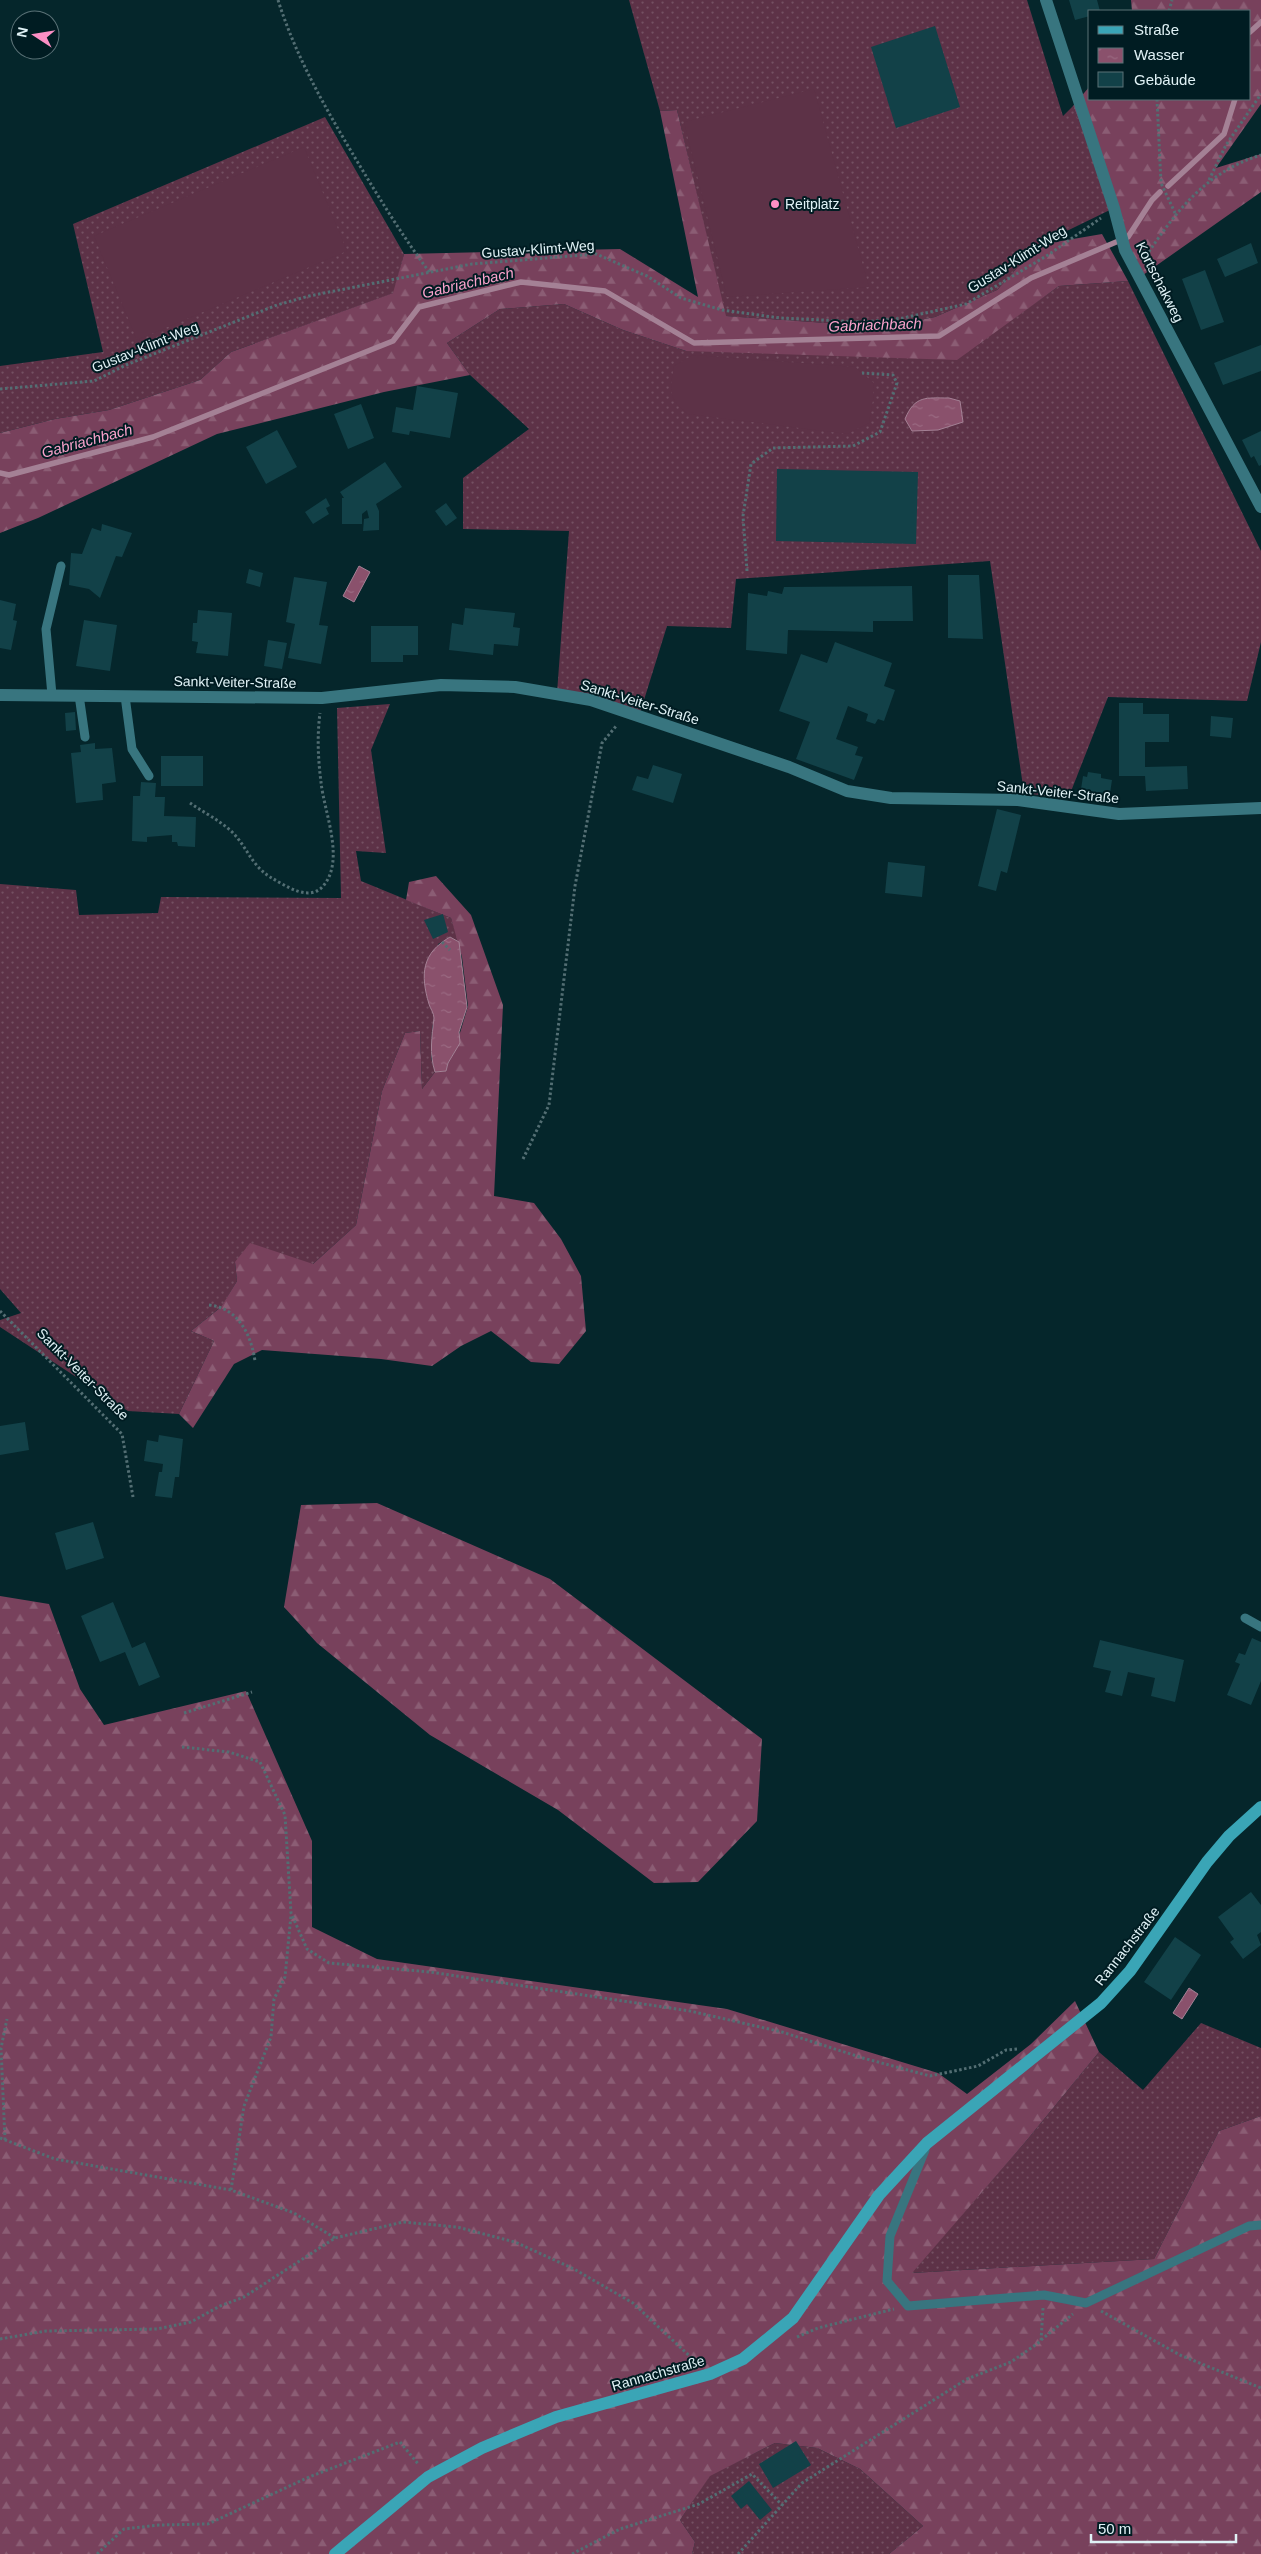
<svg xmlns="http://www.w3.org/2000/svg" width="1261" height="2554" viewBox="0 0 1261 2554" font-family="Helvetica,sans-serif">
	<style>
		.grass { fill: url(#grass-dots) }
		.forest { fill: url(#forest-firs) }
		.pitch { fill: #5d3247 }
		.water { fill: url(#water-ripples); stroke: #a48195 }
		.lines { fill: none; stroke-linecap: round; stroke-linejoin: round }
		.stream { stroke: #a48195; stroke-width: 5.5 }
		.building { fill: #124148 }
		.path { stroke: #536e73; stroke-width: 3; stroke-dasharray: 2.5 2.5; stroke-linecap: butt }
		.lane { stroke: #38757f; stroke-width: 9 }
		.street { stroke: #38757f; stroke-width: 12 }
		.secondary { stroke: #3aa5b6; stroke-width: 12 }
		.poi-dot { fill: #fb8fc4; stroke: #001c22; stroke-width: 2 }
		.labels { text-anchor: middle; stroke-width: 4; stroke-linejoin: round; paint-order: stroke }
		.poi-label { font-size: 14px; fill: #e0f2f6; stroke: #001c22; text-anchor: start }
		.street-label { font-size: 14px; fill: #e0f2f6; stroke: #001c22 }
		.water-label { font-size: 15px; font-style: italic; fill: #f9a2cb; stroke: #001c22 }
	</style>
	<defs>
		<pattern id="grass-dots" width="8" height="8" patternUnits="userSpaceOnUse" patternTransform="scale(1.25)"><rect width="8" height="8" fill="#5d3247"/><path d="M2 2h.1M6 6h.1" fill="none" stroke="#745062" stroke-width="1.8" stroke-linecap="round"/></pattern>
		<pattern id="forest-firs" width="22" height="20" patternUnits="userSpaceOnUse" patternTransform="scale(1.25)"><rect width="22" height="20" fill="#78415c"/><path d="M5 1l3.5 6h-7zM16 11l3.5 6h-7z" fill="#8b5d74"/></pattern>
		<pattern id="water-ripples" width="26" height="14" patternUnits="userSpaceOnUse" patternTransform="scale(1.25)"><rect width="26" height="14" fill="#8a516c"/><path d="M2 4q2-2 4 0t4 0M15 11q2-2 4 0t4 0" fill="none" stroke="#9a6a82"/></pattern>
	</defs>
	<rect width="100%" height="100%" fill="#05262b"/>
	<path class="grass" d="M 629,0 L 1027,0 L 1063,116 L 1073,106 L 1114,208 L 1038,245 L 997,290 L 935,317 L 884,327 L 725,316 L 677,110 L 660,111 Z
		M 325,117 L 404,254 L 394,293 L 231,352 L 200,380 L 109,410 L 55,419 L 0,433 L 0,366 L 103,352 L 73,224 Z
		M 1128,281 L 1261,551 L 1261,642 L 1247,701 L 1108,697 L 1068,799 L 1024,793 L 990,561 L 736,579 L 731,628 L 667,626 L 639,716 L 557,693 L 569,531 L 463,529 L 463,478 L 529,429 L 470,375 L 447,343 L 500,309 L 564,304 L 623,330 L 686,351 L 1012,319 L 1059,286 Z
		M 390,704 L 371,750 L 386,853 L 356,851 L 361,881 L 451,918 L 459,942 L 450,937 L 438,944 L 429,1004 L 435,1016 L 432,1028 L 431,1058 L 435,1072 L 422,1089 L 420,1031 L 405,1033 L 382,1091 L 356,1225 L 313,1264 L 235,1262 L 237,1281 L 222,1306 L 191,1331 L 214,1341 L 179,1414 L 128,1411 L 0,1327 L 0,1320 L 21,1313 L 0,1289 L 0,884 L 76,890 L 79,915 L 158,913 L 161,897 L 341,898 L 337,708 Z
		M 1201,2023 L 1261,2048 L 1261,2116 L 1219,2131 L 1154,2259 L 911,2273 L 1027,2140 L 1099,2052 L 1143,2090 Z
		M 775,2443 L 817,2448 L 860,2469 L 923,2526 L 889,2554 L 692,2554 L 695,2542 L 680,2520 L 710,2475 Z"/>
	<path class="forest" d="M 1131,0 L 1261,0 L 1261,104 L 1216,168 L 1261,154 L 1261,192 L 1143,275 L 1125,250 L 1114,208 L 1073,106 L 1090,86 L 1090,99 L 1250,99 L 1250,11 L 1132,11 Z
		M 677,110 L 726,316 L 884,327 L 935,317 L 997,290 L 1038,245 L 1102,234 L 1128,281 L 1059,286 L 957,360 L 686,351 L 623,330 L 564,304 L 500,309 L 447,343 L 470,375 L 384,392 L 217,434 L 38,518 L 0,533 L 0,433 L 55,419 L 109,410 L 200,380 L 231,352 L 393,293 L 404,254 L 620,249 L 698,297 L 660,111 Z
		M 436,876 L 471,915 L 503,1005 L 494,1196 L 534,1203 L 561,1239 L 581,1276 L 586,1331 L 559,1364 L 531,1362 L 491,1331 L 461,1346 L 432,1366 L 381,1359 L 262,1350 L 234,1364 L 193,1428 L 179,1414 L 214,1341 L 191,1331 L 221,1307 L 237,1281 L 235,1262 L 250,1243 L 313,1264 L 356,1225 L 382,1091 L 405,1033 L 420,1031 L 422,1089 L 435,1072 L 446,1071 L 448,1063 L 454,1053 L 468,1006 L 462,957 L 451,918 L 406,900 L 409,882 Z
		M 377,1503 L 550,1579 L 762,1739 L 757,1821 L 698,1882 L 654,1883 L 558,1810 L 430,1735 L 317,1643 L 284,1607 L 301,1505 Z
		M 0,1596 L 49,1604 L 80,1689 L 104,1725 L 246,1691 L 312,1841 L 312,1927 L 377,1959 L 727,2009 L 938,2073 L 967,2094 L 1031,2044 L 1075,2001 L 1099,2052 L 1027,2140 L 912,2273 L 1154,2259 L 1219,2131 L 1261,2116 L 1261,2554 L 889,2554 L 923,2526 L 860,2469 L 817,2448 L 775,2443 L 710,2476 L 680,2520 L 695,2542 L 692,2554 L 0,2554 Z"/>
	<path class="pitch" d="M 814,89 L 869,287 L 727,297 L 684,122 Z
		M 304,147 L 347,251 L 137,340 L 94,236 Z
		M 693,355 L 855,367 L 874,383 L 873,400 L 869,423 L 847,434 L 688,414 C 667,398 670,390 674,366 Z"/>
	<path class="water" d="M 949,398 L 960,401 L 963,422 L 938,430 L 912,431 L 905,419 C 915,395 926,398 949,398 Z
		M 359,566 L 370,572 L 354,602 L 343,596 Z
		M 450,937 L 459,942 L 467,1007 L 459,1032 L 460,1043 L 448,1063 L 446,1071 L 435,1072 C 429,1053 432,1037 434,1018 C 434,1013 430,1008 429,1004 C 420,974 422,953 450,937 Z
		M 1189,1988 L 1198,1994 L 1182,2019 L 1173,2013 Z"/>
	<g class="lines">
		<path class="stream" d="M 1250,32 L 1261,22
			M 1168,186 L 1224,134 L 1235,99
			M 0,473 L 9,475 L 153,437 L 393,341 L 419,307 L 521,282 L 605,291 L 694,343 L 939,336 L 1031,278 L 1128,237 L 1152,200 L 1160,192"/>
	</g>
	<path class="building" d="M 1069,0 L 1097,0 L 1100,11 L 1090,11 L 1090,16 L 1075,20 Z
		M 935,26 L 960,107 L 896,128 L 871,47 Z
		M 1251,243 L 1258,263 L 1225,277 L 1217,259 Z
		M 1205,270 L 1224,322 L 1201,330 L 1182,279 Z
		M 1261,345 L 1261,371 L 1223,385 L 1214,363 Z
		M 417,386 L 458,393 L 450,438 L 410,431 L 409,435 L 392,432 L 396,407 L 413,410 Z
		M 361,404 L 374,438 L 348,449 L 334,414 Z
		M 277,430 L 297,467 L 266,484 L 246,447 Z
		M 1261,431 L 1261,465 L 1259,466 L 1254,456 L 1251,458 L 1242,440 Z
		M 385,462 L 402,487 L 376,504 L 379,511 L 379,530 L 363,531 L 364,519 L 369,518 L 367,510 L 362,514 L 362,524 L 342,524 L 342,498 L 344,498 L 340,492 Z
		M 777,469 L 918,472 L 916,544 L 776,541 Z
		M 326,498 L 330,506 L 326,508 L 329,514 L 313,524 L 305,512 Z
		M 446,503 L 457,518 L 446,526 L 435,511 Z
		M 102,524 L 132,533 L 122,557 L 116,556 L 100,598 L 89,589 L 69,585 L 71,553 L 82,554 L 92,528 L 101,531 Z
		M 249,569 L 263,573 L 260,587 L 246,583 Z
		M 948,575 L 979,575 L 983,639 L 948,638 Z
		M 294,577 L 327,582 L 319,625 L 328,626 L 321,664 L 288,658 L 295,624 L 286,622 Z
		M 912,586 L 913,621 L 873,621 L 873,632 L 788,630 L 787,654 L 746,650 L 748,593 L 767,596 L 768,591 L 782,594 L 784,587 Z
		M 0,600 L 16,604 L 13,620 L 17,621 L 11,650 L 0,648 Z
		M 465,608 L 515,613 L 513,627 L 520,628 L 518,646 L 494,644 L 493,655 L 449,650 L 452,623 L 463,625 Z
		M 198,610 L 232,613 L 228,656 L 196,653 L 198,642 L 192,641 L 193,623 L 197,623 Z
		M 84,620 L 117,625 L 110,671 L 76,666 Z
		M 371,626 L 418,626 L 418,655 L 403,655 L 403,662 L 371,662 Z
		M 268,640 L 287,643 L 282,669 L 264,666 Z
		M 835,642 L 892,663 L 884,686 L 895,690 L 884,721 L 878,719 L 875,724 L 866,721 L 868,714 L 848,706 L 836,739 L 858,747 L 855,755 L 863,757 L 854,780 L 796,759 L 810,722 L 779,711 L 801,654 L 827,663 Z
		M 1119,703 L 1143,703 L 1143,714 L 1169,714 L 1169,742 L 1145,742 L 1145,767 L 1187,766 L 1188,789 L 1146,791 L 1145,776 L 1119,776 Z
		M 75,712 L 76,730 L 66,731 L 65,713 Z
		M 1211,716 L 1233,718 L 1231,738 L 1210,736 Z
		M 95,743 L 95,749 L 112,748 L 116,782 L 102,784 L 103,800 L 76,803 L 71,753 L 81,752 L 80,745 Z
		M 161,756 L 203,756 L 203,786 L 161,786 Z
		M 653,765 L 682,774 L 673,803 L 632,790 L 637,776 L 648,779 Z
		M 1088,772 L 1101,774 L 1101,778 L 1112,780 L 1109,800 L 1080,796 L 1083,776 L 1087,777 Z
		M 141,782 L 156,783 L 155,797 L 165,797 L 164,816 L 196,817 L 195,847 L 178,846 L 177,842 L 172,842 L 172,835 L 147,837 L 147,842 L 132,841 L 133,796 L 140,796 Z
		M 997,809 L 1021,815 L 1007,873 L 1001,871 L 996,891 L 978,886 Z
		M 888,862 L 925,866 L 922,897 L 885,893 Z
		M 443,914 L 448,932 L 433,939 L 424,920 Z
		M 25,1422 L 29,1450 L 0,1455 L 0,1426 Z
		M 159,1435 L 183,1439 L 179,1477 L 175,1477 L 172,1498 L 155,1496 L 159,1472 L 162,1472 L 163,1464 L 144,1461 L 147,1440 L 158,1442 Z
		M 93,1522 L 104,1558 L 66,1570 L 55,1533 Z
		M 113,1602 L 132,1648 L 145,1642 L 160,1677 L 139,1686 L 125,1652 L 100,1662 L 81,1616 Z
		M 1252,1638 L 1261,1642 L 1261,1681 L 1251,1705 L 1227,1695 L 1240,1664 L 1235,1662 L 1239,1653 L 1245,1655 Z
		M 1100,1640 L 1184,1660 L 1175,1702 L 1151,1696 L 1155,1678 L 1128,1672 L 1122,1696 L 1105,1692 L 1111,1671 L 1093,1667 Z
		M 1251,1892 L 1261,1905 L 1261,1932 L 1257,1935 L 1261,1945 L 1243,1959 L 1230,1942 L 1234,1939 L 1218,1917 Z
		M 1175,1937 L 1201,1955 L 1171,2000 L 1144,1982 Z
		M 796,2441 L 811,2465 L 773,2488 L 759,2464 Z
		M 749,2481 L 772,2510 L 760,2520 L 747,2504 L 741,2509 L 731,2496 Z"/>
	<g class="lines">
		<path class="path" d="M 278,0 C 295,54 322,102 351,151 C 376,193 401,234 430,273
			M 1169,11 L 1172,0
			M 1157,99 L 1161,183 L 1175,213
			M 1209,180 L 1226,145 L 1261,94
			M 1146,256 C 1177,210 1206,172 1261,155
			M 0,389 L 94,381 L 126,365 L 277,305 L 309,296 L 472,264 L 596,254 L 647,276 L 681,298 L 722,310 L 780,318 L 864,322 L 903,318 L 966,304 L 1048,255 L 1101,218
			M 747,571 L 743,516 L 751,464 L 773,448 L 853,446 L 880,432 L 897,383 L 893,375 L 862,373
			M 190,803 C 203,812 219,820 231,831 C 247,846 250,864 270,877 C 286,886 310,903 324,885 C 345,859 324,812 321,782 C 318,759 317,736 320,713
			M 442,942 L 450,950
			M 523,1159 L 549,1105 L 575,886 L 602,743 L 617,725
			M 209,1305 C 238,1308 251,1334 255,1361
			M 0,1311 L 122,1434 L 133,1497
			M 184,1713 L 252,1692
			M 182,1747 L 229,1752 L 260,1762 L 285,1815 L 291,1913 L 307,1949 L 329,1963 L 430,1972 L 690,2011 L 782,2032 L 863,2058 L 930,2076 L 978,2066 L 1006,2050 L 1018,2049
			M 0,2138 L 55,2159 L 231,2190 L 294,2213 L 335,2238
			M 5,2140 L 1,2048 L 7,2019
			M 231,2190 L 244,2106 L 271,2037 L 274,1999 L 285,1977 L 291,1915
			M 1101,2311 L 1180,2355 L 1261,2388
			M 797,2337 L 818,2328 L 894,2309
			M 0,2339 L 46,2331 L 157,2329 L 191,2322 L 220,2306 L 244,2297 L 335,2238 L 403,2222 L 457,2227 L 515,2242 L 574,2269 L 633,2303 L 696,2362
			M 1041,2340 L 1073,2314
			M 97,2554 L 124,2529 L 159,2525 L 208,2524 L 309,2477 L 400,2442 L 419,2465
			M 572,2554 L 620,2529 L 699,2504 L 752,2474 L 782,2505
			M 738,2554 L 802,2483 L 967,2379 L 1011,2362 L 1041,2341 L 1043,2308"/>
		<path class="lane" d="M 52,695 L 46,629 L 61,566
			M 79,695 L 85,737
			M 125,696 L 132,749 L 149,776
			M 1245,1618 L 1261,1627
			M 925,2150 L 890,2236 L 887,2281 L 908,2306 L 1044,2295 L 1086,2303 L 1249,2226 L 1261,2225"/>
		<path class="street" d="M 1046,0 L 1114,208 L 1125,250 L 1261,507
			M 0,695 L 322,698 L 441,685 L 515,687 L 591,700 L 789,767 L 847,791 L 891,798 L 1018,800 L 1119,814 L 1261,808"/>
		<path class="secondary" d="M 335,2554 L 428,2477 L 482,2448 L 556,2417 L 710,2374 L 743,2359 L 793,2318 L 879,2195 L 927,2143 L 1101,2003 L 1130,1971 L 1207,1862 L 1229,1836 L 1261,1807"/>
	</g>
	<circle class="poi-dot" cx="775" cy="204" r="5"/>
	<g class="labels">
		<g class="poi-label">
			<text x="785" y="209">Reitplatz</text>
		</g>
		<g class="street-label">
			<text transform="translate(538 249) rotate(-4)" y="5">Gustav-Klimt-Weg</text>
			<text transform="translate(1017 259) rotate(-32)" y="5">Gustav-Klimt-Weg</text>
			<text transform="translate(1160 282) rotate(63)" y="5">Kortschakweg</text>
			<text transform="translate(145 347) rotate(-22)" y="5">Gustav-Klimt-Weg</text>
			<text transform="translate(235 682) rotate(1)" y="5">Sankt-Veiter-Straße</text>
			<text transform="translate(640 702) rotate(17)" y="5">Sankt-Veiter-Straße</text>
			<text transform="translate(1058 792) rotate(6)" y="5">Sankt-Veiter-Straße</text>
			<text transform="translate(83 1374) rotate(45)" y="5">Sankt-Veiter-Straße</text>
			<text transform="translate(1127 1946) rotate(-52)" y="5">Rannachstraße</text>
			<text transform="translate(658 2373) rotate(-16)" y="5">Rannachstraße</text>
		</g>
		<g class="water-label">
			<text transform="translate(468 283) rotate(-13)" y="5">Gabriachbach</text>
			<text transform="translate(875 325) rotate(-2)" y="5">Gabriachbach</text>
			<text transform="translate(87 441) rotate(-15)" y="5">Gabriachbach</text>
		</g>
	</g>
	<rect x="1088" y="10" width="162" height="90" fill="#001c22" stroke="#5a7277"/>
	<rect x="1098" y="26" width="25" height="8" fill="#3aa5b6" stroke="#5a7277"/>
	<text x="1134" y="35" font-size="15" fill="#e0f2f6">Straße</text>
	<rect x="1098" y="48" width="25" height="15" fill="url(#water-ripples)" stroke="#5a7277"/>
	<text x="1134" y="60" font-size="15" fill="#e0f2f6">Wasser</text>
	<rect x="1098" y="72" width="25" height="15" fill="#124148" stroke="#5a7277"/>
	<text x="1134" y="85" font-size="15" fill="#e0f2f6">Gebäude</text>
	<g transform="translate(35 35) rotate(282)"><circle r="24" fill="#001c22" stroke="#5a7277"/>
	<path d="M0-4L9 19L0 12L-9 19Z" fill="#fb8fc4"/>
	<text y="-8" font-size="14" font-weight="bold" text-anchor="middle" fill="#e0f2f6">N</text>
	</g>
	<path d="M1091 2534v8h145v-8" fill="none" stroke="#e0f2f6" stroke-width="2.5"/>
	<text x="1098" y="2534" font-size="15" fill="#e0f2f6" stroke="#001c22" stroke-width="4" paint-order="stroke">50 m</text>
</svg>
